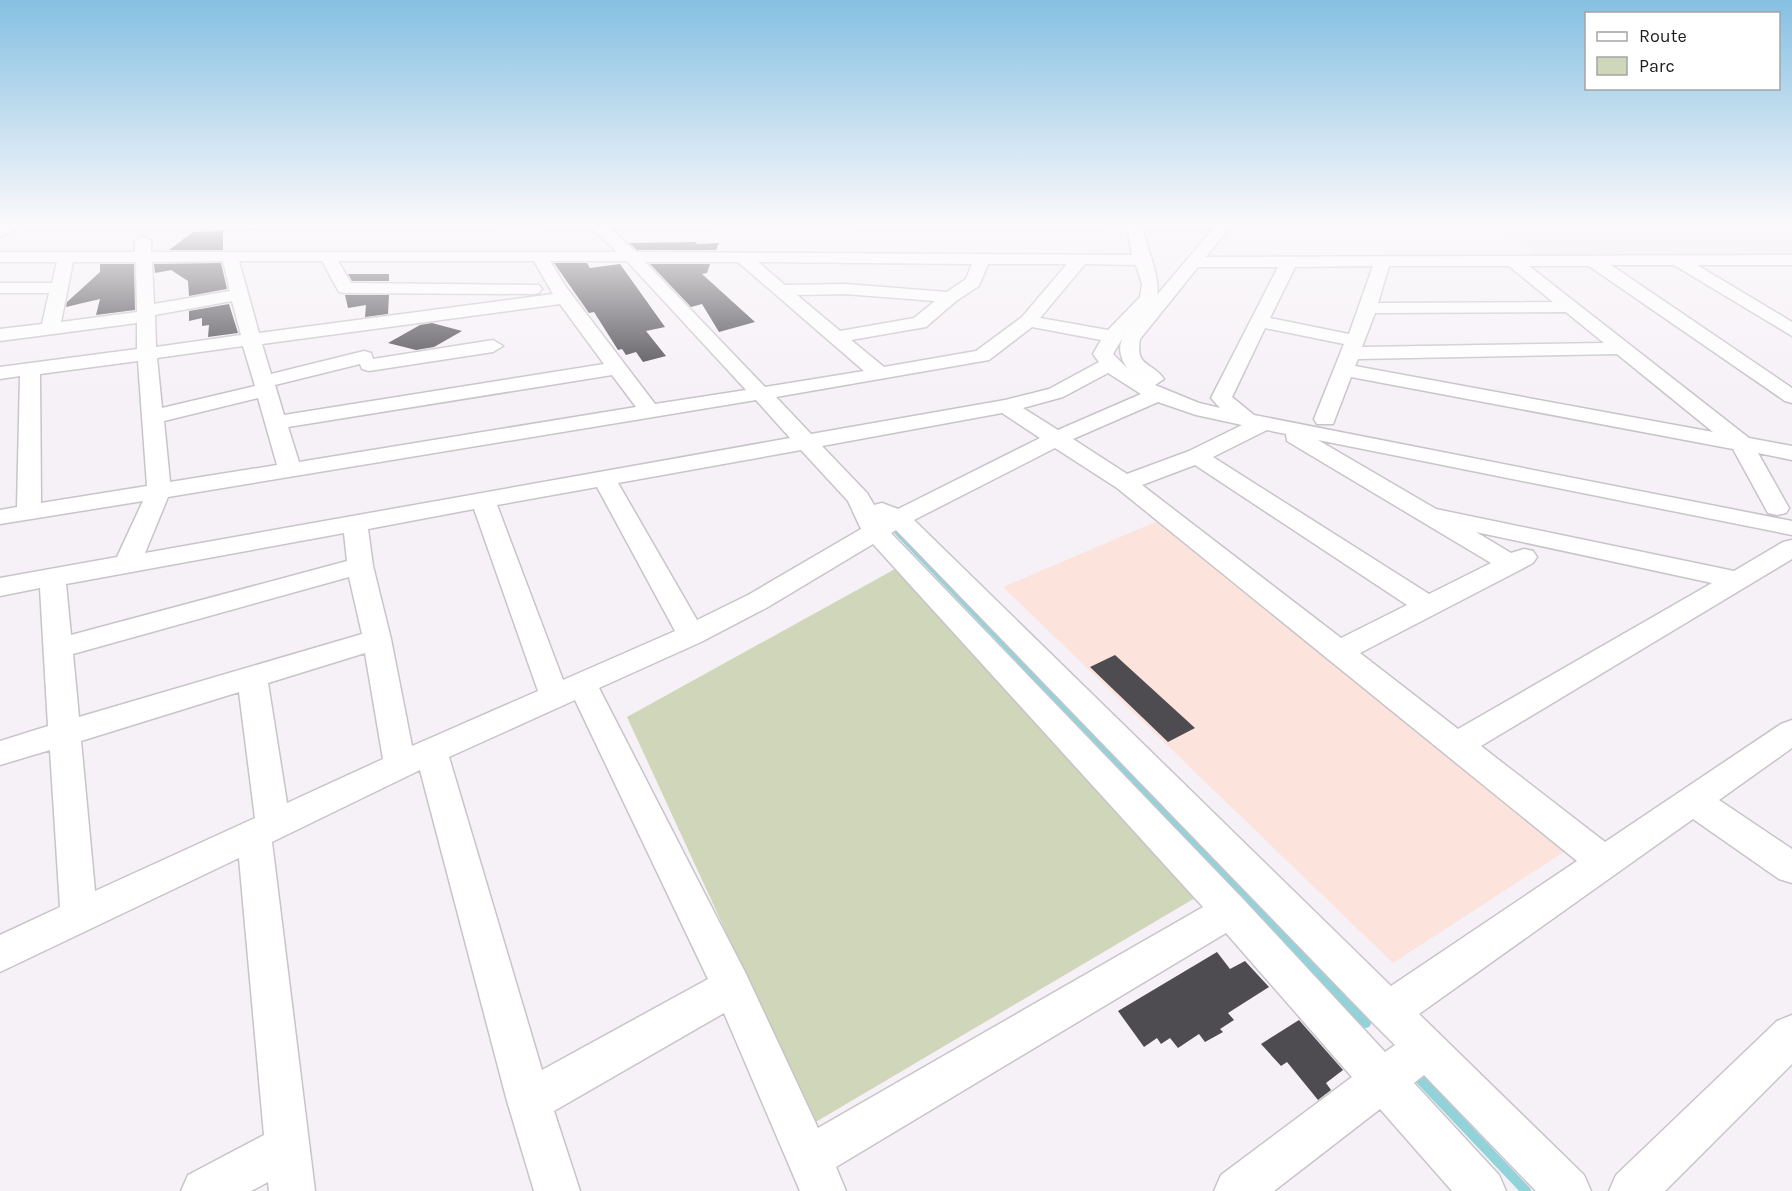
<svg xmlns="http://www.w3.org/2000/svg" width="1792" height="1191" viewBox="0 0 1792 1191" font-family="Karla,sans-serif">
	<style>
		.built { fill: #eee4f1 }
		.education { fill: #fce3dc }
		.green { fill: #d0d6b9 }
		.lines { fill: none; stroke-linecap: round; stroke-linejoin: round }
		.stream-far2 { stroke: #91d3d9; stroke-width: 7 }
		.stream-far1 { stroke: #91d3d9; stroke-width: 8 }
		.stream { stroke: #91d3d9; stroke-width: 10 }
		.building { fill: #4e4c51 }
		.lane-casing { stroke: #c8c4c9; stroke-width: 2 }
		.street-casing { stroke: #c8c4c9; stroke-width: 3 }
		.lane { fill: #fff; fill-rule: evenodd }
		.street { fill: #fff; fill-rule: evenodd }
	</style>
	<rect width="100%" height="100%" fill="#f6f1f7"/>
	<path class="built" d="M 1494,224 L 1792,224 L 1792,254 L 1535,256 Z"/>
	<path class="education" d="M 1158,521 L 1564,852 L 1393,963 L 1003,587 Z"/>
	<path class="green" d="M 895,569 L 1195,898 L 814,1123 L 627,717 Z"/>
	<g class="lines">
		<path class="stream-far2" d="M 898,532 L 1033,674"/>
		<path class="stream-far1" d="M 1032,673 L 1253,904"/>
		<path class="stream" d="M 1251,903 L 1366,1023
			M 1417,1076 L 1526,1191"/>
	</g>
	<path class="building" d="M 223,231 L 223,250 L 169,250 L 193,232 Z
		M 697,242 L 696,244 L 719,243 L 716,250 L 637,250 L 629,243 Z
		M 221,263 L 227,289 L 189,296 L 188,281 L 171,270 L 155,273 L 154,264 Z
		M 554,263 L 587,263 L 590,268 L 620,264 L 665,327 L 646,331 L 666,356 L 643,362 L 636,352 L 626,355 L 622,349 L 618,350 L 594,312 L 589,313 Z
		M 100,264 L 134,264 L 135,310 L 96,315 L 100,299 L 66,307 L 67,302 L 100,272 Z
		M 650,264 L 710,264 L 707,273 L 702,274 L 755,322 L 719,332 L 702,304 L 691,307 Z
		M 348,274 L 389,274 L 389,281 L 352,281 Z
		M 345,295 L 389,295 L 388,314 L 365,317 L 366,305 L 348,308 Z
		M 229,304 L 238,333 L 208,337 L 209,325 L 202,326 L 202,318 L 189,321 L 189,311 Z
		M 432,323 L 462,331 L 434,347 L 416,350 L 388,343 L 420,325 Z
		M 1115,655 L 1195,728 L 1168,742 L 1090,667 Z
		M 1217,952 L 1230,969 L 1245,961 L 1269,987 L 1228,1013 L 1234,1020 L 1220,1029 L 1223,1032 L 1205,1042 L 1199,1034 L 1178,1048 L 1170,1038 L 1161,1044 L 1157,1038 L 1144,1047 L 1118,1011 Z
		M 1299,1020 L 1343,1070 L 1326,1083 L 1331,1090 L 1318,1100 L 1287,1062 L 1281,1066 L 1261,1044 Z"/>
	<g class="lines">
		<defs>
			<path id="lane" d="M 1221,224 L 1297,224 L 1293,226 L 1225,226 Z"/>
			<path id="street" d="M 4,224 L 504,224 L 496,229 L 30,229 L 24,226 L 0,236 L 0,226 Z
				M 539,224 L 719,224 L 711,229 L 611,229 L 636,252 L 1132,255 L 1127,224 L 1232,224 L 1206,257 L 1792,255 L 1792,265 L 1697,265 L 1792,322 L 1792,336 L 1674,265 L 1611,265 L 1792,388 L 1792,403 L 1785,401 L 1589,266 L 1529,266 L 1749,438 L 1792,446 L 1792,460 L 1758,453 L 1789,508 L 1786,513 L 1777,515 L 1768,513 L 1733,449 L 1351,377 L 1333,424 L 1317,424 L 1314,419 L 1344,344 L 1265,328 L 1232,397 L 1254,415 L 1792,521 L 1792,535 L 1318,440 L 1436,509 L 1734,571 L 1783,542 L 1792,540 L 1792,559 L 1481,746 L 1605,842 L 1781,724 L 1792,720 L 1792,748 L 1719,800 L 1792,849 L 1792,883 L 1779,879 L 1693,819 L 1419,1014 L 1584,1175 L 1591,1191 L 1536,1191 L 1424,1075 L 1414,1083 L 1499,1175 L 1506,1191 L 1452,1191 L 1380,1109 L 1274,1191 L 1214,1191 L 1221,1175 L 1352,1077 L 1226,933 L 836,1167 L 846,1191 L 800,1191 L 724,1013 L 554,1111 L 580,1191 L 534,1191 L 507,1101 L 420,770 L 272,842 L 315,1191 L 269,1191 L 268,1182 L 251,1191 L 181,1191 L 188,1175 L 264,1135 L 239,858 L 0,972 L 0,935 L 60,907 L 50,750 L 0,765 L 0,741 L 48,726 L 40,588 L 0,596 L 0,578 L 117,557 L 143,501 L 0,524 L 0,510 L 17,507 L 20,376 L 0,379 L 0,367 L 137,349 L 137,323 L 0,341 L 0,329 L 42,324 L 49,293 L 0,293 L 0,283 L 52,283 L 57,262 L 0,262 L 0,252 L 135,252 L 135,241 L 143,236 L 151,241 L 151,252 L 617,252 L 593,229 L 547,229 ZM 1142,224 L 1149,229 L 1213,229 L 1157,295 C 1161,278 1145,245 1142,224 ZM 223,261 L 230,291 L 154,304 L 152,262 ZM 239,261 L 322,261 L 339,292 L 345,293 L 533,294 L 539,293 L 542,289 L 539,285 L 351,283 L 338,261 L 534,261 L 553,294 L 259,333 ZM 550,261 L 627,261 L 746,390 L 655,404 L 566,287 ZM 73,262 L 136,262 L 137,312 L 61,322 ZM 645,262 L 738,262 L 864,371 L 765,387 ZM 758,262 L 972,264 L 966,279 L 947,292 L 845,284 L 785,285 ZM 988,264 L 1067,264 L 1022,317 L 976,351 L 884,367 L 851,340 L 926,327 L 956,301 L 979,286 ZM 1085,264 L 1136,265 L 1142,284 L 1140,297 L 1108,330 L 1040,318 ZM 1373,266 L 1349,334 L 1270,318 L 1295,267 ZM 1389,266 L 1509,266 L 1553,302 L 1378,303 ZM 1198,267 L 1278,267 L 1211,398 L 1220,408 L 1199,403 L 1155,385 L 1164,379 C 1152,361 1135,368 1140,339 ZM 845,294 L 935,301 L 914,318 L 840,331 L 797,295 ZM 232,301 L 241,335 L 156,347 L 155,315 ZM 560,304 L 604,364 L 284,415 L 275,385 L 360,364 L 362,369 L 369,371 L 493,352 L 503,346 L 493,340 L 373,359 L 371,353 L 364,351 L 271,374 L 262,344 ZM 1566,312 L 1604,343 L 1362,347 L 1375,313 ZM 1032,327 L 1101,340 L 1093,354 L 1099,362 L 1049,389 L 1005,400 L 811,434 L 776,397 L 989,360 ZM 1126,332 C 1117,344 1119,357 1128,369 L 1113,354 ZM 243,346 L 255,386 L 162,408 L 157,358 ZM 1617,354 L 1713,432 L 1355,366 L 1358,359 ZM 138,361 L 147,486 L 41,503 L 40,374 ZM 1108,373 L 1141,394 L 1058,430 L 1023,408 L 1063,397 ZM 612,375 L 636,407 L 299,462 L 288,427 ZM 258,398 L 277,465 L 170,482 L 164,421 ZM 756,400 L 790,438 L 145,553 L 168,497 ZM 1158,402 L 1196,415 L 1242,425 L 1189,451 L 1127,474 L 1073,439 ZM 1002,413 L 1040,438 L 898,509 L 882,503 L 874,505 L 867,493 L 822,446 ZM 1267,430 L 1286,434 L 1287,441 L 1491,563 L 1429,594 L 1213,457 ZM 1055,448 L 1117,488 L 1577,861 L 1391,986 L 914,520 ZM 801,450 L 848,501 L 861,529 L 748,595 L 697,620 L 618,483 ZM 1195,465 L 1407,605 L 1341,638 L 1142,485 ZM 597,487 L 675,631 L 563,680 L 497,505 ZM 474,509 L 538,691 L 412,746 L 391,639 L 373,566 L 368,529 ZM 896,530 L 1375,1025 L 1395,1045 L 1385,1052 L 1243,899 L 891,533 ZM 1476,532 L 1712,583 L 1458,729 L 1360,653 L 1520,570 L 1533,563 L 1537,557 L 1533,551 L 1524,549 L 1511,553 ZM 344,533 L 347,561 L 71,635 L 66,584 ZM 873,544 L 1203,907 L 818,1128 L 746,974 L 599,688 L 701,642 L 768,607 ZM 349,577 L 362,634 L 79,717 L 73,654 ZM 365,653 L 383,759 L 287,803 L 268,683 ZM 239,692 L 255,818 L 95,891 L 81,741 ZM 575,700 L 708,979 L 542,1070 L 449,757 Z
				M 854,224 L 1106,224 L 1098,229 L 862,229 Z
				M 1792,1015 L 1792,1064 L 1665,1191 L 1609,1191 L 1616,1175 L 1777,1021 Z"/>
		</defs>
		<use href="#lane" class="lane-casing"/>
		<use href="#street" class="street-casing"/>
		<use href="#lane" class="lane"/>
		<use href="#street" class="street"/>
	</g>
	<linearGradient id="sky" x2="0" y2="1"><stop stop-color="#85c0e2"/><stop offset="0.57" stop-color="#fbf9fb"/><stop offset="1" stop-color="#fbf9fb" stop-opacity="0"/></linearGradient>
	<rect width="1792" height="391" fill="url(#sky)"/>
	<rect x="1585" y="12" width="195" height="78" fill="#ffffff" stroke="#a5a4a5" stroke-width="1.5"/>
	<rect x="1597" y="32" width="30" height="9" fill="#ffffff" stroke="#a5a4a5" stroke-width="1.5"/>
	<text x="1639" y="42" font-size="18" fill="#1e1c1e">Route</text>
	<rect x="1597" y="57" width="30" height="18" fill="#d0d6b9" stroke="#a5a4a5" stroke-width="1.5"/>
	<text x="1639" y="72" font-size="18" fill="#1e1c1e">Parc</text>
</svg>
